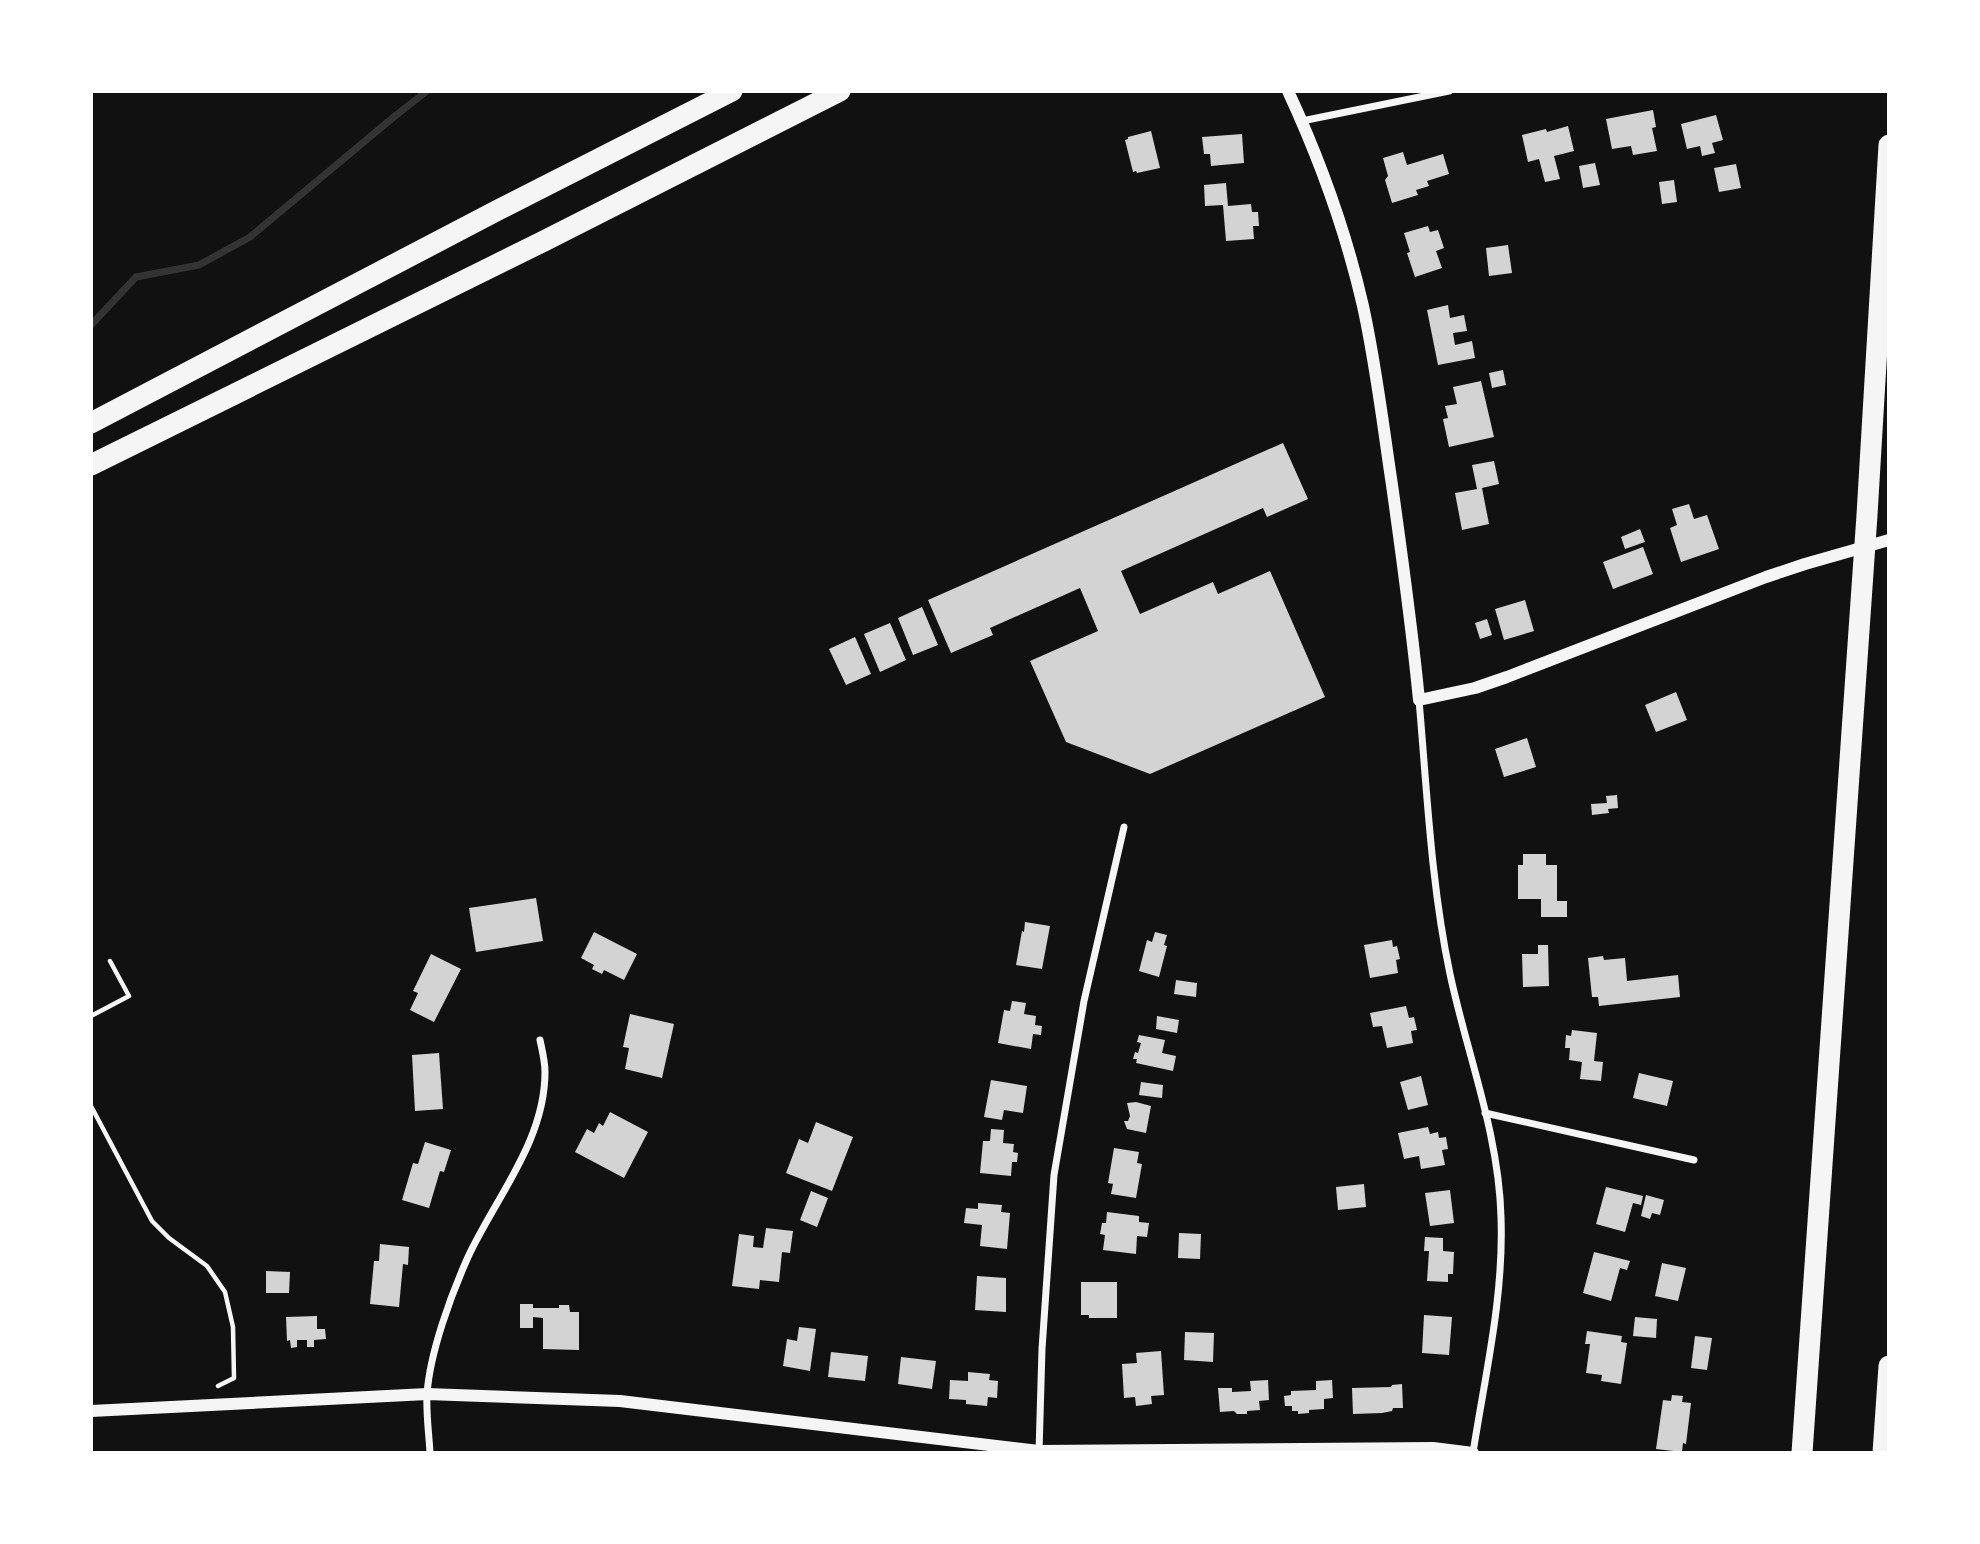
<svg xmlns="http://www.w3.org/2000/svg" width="1980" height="1544" viewBox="0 0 1980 1544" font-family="'DM Sans',sans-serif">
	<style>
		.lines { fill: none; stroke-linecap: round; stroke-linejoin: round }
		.stream { stroke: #333; stroke-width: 7 }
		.building { fill: #d3d3d3 }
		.path { stroke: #f5f5f5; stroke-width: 4.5 }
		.minor { stroke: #f5f5f5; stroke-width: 7 }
		.tertiary { stroke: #f5f5f5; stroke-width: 12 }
		.motorway { stroke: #f5f5f5; stroke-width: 21 }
	</style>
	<rect width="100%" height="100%" fill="#111"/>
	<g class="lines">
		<path class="stream" d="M 91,325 L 136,277 L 199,265 L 250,237 L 395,116 L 427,91"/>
	</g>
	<path class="building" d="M 1653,110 L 1656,127 L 1652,128 L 1657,151 L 1633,155 L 1631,146 L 1612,149 L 1606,119 Z
		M 1716,115 L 1723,140 L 1712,143 L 1715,153 L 1702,156 L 1700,146 L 1687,149 L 1681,124 Z
		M 1568,126 L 1574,151 L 1554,156 L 1560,179 L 1545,182 L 1539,159 L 1528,162 L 1522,135 L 1546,129 L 1547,132 Z
		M 1151,131 L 1160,168 L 1137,173 L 1136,171 L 1133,172 L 1125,140 L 1128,139 L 1128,137 Z
		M 1242,134 L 1244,163 L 1211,166 L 1210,154 L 1204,154 L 1202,137 Z
		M 1403,152 L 1407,165 L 1443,154 L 1449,174 L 1427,181 L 1429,186 L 1416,190 L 1418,195 L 1392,203 L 1385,180 L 1388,176 L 1383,158 Z
		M 1595,163 L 1600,185 L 1583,188 L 1579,166 Z
		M 1736,164 L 1741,188 L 1719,192 L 1714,168 Z
		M 1674,180 L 1677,202 L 1662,204 L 1659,182 Z
		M 1226,183 L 1228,206 L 1251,204 L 1252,212 L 1258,212 L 1259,226 L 1253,226 L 1254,239 L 1226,241 L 1223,205 L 1205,206 L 1204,185 Z
		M 1428,226 L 1430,232 L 1438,230 L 1444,248 L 1436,251 L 1442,268 L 1415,277 L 1407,253 L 1410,252 L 1404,233 Z
		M 1508,245 L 1512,273 L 1489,276 L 1486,248 Z
		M 1448,305 L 1450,318 L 1464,315 L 1467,331 L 1453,333 L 1455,345 L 1472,341 L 1475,358 L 1438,365 L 1427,310 Z
		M 1503,370 L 1506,385 L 1492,388 L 1489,373 Z
		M 1481,381 L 1494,437 L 1449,447 L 1443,419 L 1448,418 L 1445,406 L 1457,404 L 1453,387 Z
		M 1283,443 L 1308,499 L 1267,517 L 1263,508 L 1121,571 L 1140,614 L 1213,582 L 1218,594 L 1270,571 L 1325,697 L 1150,774 L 1066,742 L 1030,661 L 1098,631 L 1080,588 L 990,628 L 993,635 L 951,653 L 928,600 Z
		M 1494,461 L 1499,484 L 1482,488 L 1489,524 L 1462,530 L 1455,493 L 1477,489 L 1472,465 Z
		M 1689,504 L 1694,519 L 1707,515 L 1719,549 L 1681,562 L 1670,528 L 1677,525 L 1672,509 Z
		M 1640,529 L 1645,542 L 1625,549 L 1621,537 Z
		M 1643,547 L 1653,574 L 1613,589 L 1603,562 Z
		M 1525,600 L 1534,631 L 1504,640 L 1495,609 Z
		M 922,607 L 938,645 L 913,655 L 898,618 Z
		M 1487,619 L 1492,635 L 1480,639 L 1475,623 Z
		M 890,623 L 906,660 L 880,672 L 864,634 Z
		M 855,637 L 871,674 L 846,685 L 829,649 Z
		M 1676,692 L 1687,720 L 1656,732 L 1645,705 Z
		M 1527,738 L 1536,767 L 1504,777 L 1495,749 Z
		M 1617,795 L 1618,808 L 1608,809 L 1609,813 L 1592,815 L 1591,804 L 1607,803 L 1606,796 Z
		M 1523,854 L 1546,854 L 1546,865 L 1557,865 L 1557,901 L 1567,901 L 1567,917 L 1541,917 L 1541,899 L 1518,899 L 1518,865 L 1523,865 Z
		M 536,898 L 543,941 L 476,952 L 469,908 Z
		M 1025,922 L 1050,926 L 1042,969 L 1016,965 L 1022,931 L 1024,932 Z
		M 594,932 L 637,954 L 624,980 L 604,970 L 602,974 L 592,969 L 594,965 L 581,958 Z
		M 1155,932 L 1167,935 L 1164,945 L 1167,946 L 1159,977 L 1139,971 L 1147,940 L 1152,942 Z
		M 1392,940 L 1393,947 L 1397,946 L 1400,959 L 1396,960 L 1398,973 L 1370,978 L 1364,945 Z
		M 1538,945 L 1548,945 L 1549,986 L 1523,987 L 1522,954 L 1538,954 Z
		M 431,954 L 461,969 L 434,1022 L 410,1010 L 418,993 L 413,991 Z
		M 1603,956 L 1604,960 L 1625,958 L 1627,981 L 1678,975 L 1680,997 L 1599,1006 L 1598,997 L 1592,997 L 1588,958 Z
		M 1176,980 L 1197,983 L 1196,997 L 1174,994 Z
		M 1012,1001 L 1026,1003 L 1024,1014 L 1036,1016 L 1035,1025 L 1042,1026 L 1041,1035 L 1033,1034 L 1031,1049 L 998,1043 L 1004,1010 L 1010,1011 Z
		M 1406,1006 L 1409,1018 L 1414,1017 L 1417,1030 L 1411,1031 L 1413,1043 L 1387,1048 L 1382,1026 L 1373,1027 L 1370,1013 Z
		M 630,1014 L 674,1024 L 662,1078 L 625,1069 L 629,1048 L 623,1047 Z
		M 1157,1016 L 1179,1020 L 1177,1033 L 1156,1029 Z
		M 1572,1030 L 1597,1033 L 1594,1061 L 1603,1062 L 1601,1081 L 1580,1079 L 1582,1062 L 1569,1060 L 1570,1048 L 1565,1048 L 1566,1035 L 1571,1036 Z
		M 1139,1035 L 1165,1040 L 1162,1053 L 1176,1056 L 1173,1071 L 1136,1063 L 1137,1059 L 1133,1059 L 1135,1052 L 1138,1053 L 1141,1043 L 1137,1042 Z
		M 439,1053 L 443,1109 L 415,1111 L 412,1055 Z
		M 1639,1073 L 1673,1081 L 1667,1106 L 1633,1098 Z
		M 1421,1076 L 1428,1105 L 1408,1110 L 1400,1082 Z
		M 991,1080 L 1027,1086 L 1023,1113 L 1004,1110 L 1002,1120 L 984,1117 Z
		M 1141,1082 L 1163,1085 L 1162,1098 L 1139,1095 Z
		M 1136,1102 L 1151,1106 L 1146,1133 L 1127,1129 L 1124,1121 L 1128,1121 L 1130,1116 L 1127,1103 Z
		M 610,1112 L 648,1132 L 624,1178 L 575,1152 L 587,1129 L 594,1133 L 599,1123 L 603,1126 Z
		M 816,1122 L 853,1137 L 832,1191 L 786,1173 L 799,1139 L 808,1143 Z
		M 1428,1127 L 1430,1134 L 1438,1132 L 1439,1138 L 1446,1137 L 1448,1149 L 1442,1150 L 1445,1165 L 1421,1169 L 1419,1156 L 1404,1159 L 1398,1133 Z
		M 991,1129 L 1004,1130 L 1003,1143 L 1014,1144 L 1013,1152 L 1018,1153 L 1017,1162 L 1012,1162 L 1011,1176 L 980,1173 L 983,1141 L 990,1141 Z
		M 425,1142 L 451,1150 L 444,1172 L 440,1171 L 429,1208 L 402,1200 L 413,1163 L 418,1164 Z
		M 1114,1148 L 1139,1152 L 1137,1163 L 1142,1164 L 1136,1198 L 1111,1194 L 1113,1184 L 1108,1183 Z
		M 1364,1184 L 1366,1207 L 1338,1210 L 1336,1187 Z
		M 1606,1187 L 1643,1196 L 1641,1205 L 1633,1203 L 1625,1232 L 1596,1224 Z
		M 1450,1190 L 1454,1223 L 1430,1226 L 1425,1193 Z
		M 811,1191 L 828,1198 L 817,1227 L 800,1220 Z
		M 1646,1195 L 1664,1200 L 1660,1215 L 1652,1213 L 1650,1219 L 1641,1216 Z
		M 978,1203 L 1002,1205 L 1001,1212 L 1010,1213 L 1007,1249 L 980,1246 L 982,1225 L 964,1223 L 966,1208 L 978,1209 Z
		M 1107,1212 L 1139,1216 L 1139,1222 L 1149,1223 L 1147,1237 L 1137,1236 L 1136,1254 L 1103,1250 L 1105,1235 L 1100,1234 L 1102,1223 L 1106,1223 Z
		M 766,1228 L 793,1231 L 790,1253 L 782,1252 L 779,1282 L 760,1280 L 759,1289 L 732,1286 L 739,1234 L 754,1236 L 753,1247 L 763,1248 Z
		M 1179,1233 L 1201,1234 L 1200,1259 L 1178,1258 Z
		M 1425,1237 L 1443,1238 L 1443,1251 L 1454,1252 L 1453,1274 L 1448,1274 L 1448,1282 L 1427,1281 L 1429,1251 L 1424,1251 Z
		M 380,1244 L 409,1247 L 408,1265 L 403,1264 L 399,1307 L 370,1304 L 374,1261 L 379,1261 Z
		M 1594,1252 L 1630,1261 L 1627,1270 L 1620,1268 L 1611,1301 L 1583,1293 Z
		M 1662,1263 L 1686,1268 L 1678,1301 L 1655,1296 Z
		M 266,1271 L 290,1272 L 289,1293 L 266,1293 Z
		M 977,1276 L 1006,1278 L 1006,1312 L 975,1310 Z
		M 1081,1282 L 1117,1282 L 1117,1318 L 1089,1318 L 1089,1315 L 1081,1315 Z
		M 520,1304 L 533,1304 L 533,1308 L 559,1308 L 559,1305 L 569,1305 L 570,1312 L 579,1312 L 579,1350 L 543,1349 L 543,1318 L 533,1317 L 533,1328 L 520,1328 Z
		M 1424,1315 L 1452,1317 L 1449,1355 L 1422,1353 Z
		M 317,1316 L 317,1329 L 325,1329 L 326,1339 L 314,1340 L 314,1347 L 307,1347 L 307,1340 L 297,1340 L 297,1347 L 291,1348 L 290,1340 L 287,1341 L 286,1317 Z
		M 1635,1317 L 1657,1319 L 1656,1338 L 1633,1336 Z
		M 799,1327 L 816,1329 L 810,1371 L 783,1366 L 787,1339 L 797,1341 Z
		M 1587,1331 L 1622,1336 L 1621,1342 L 1627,1343 L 1621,1384 L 1601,1381 L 1602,1375 L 1586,1373 L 1590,1344 L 1585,1344 Z
		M 1185,1332 L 1214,1333 L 1213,1362 L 1184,1360 Z
		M 1695,1336 L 1712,1338 L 1707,1370 L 1691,1368 Z
		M 1161,1351 L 1164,1395 L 1151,1396 L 1152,1404 L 1136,1406 L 1135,1397 L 1124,1398 L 1122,1364 L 1137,1363 L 1136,1353 Z
		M 831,1352 L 868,1356 L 865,1381 L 828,1377 Z
		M 901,1357 L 936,1361 L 932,1389 L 898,1384 Z
		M 968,1372 L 990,1374 L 989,1380 L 998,1381 L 997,1398 L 988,1397 L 987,1406 L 966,1404 L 966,1400 L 949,1399 L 950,1380 L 968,1381 Z
		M 1268,1380 L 1269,1400 L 1259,1401 L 1260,1410 L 1247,1411 L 1247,1414 L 1237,1414 L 1234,1411 L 1220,1412 L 1218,1388 L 1232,1388 L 1232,1392 L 1251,1391 L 1250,1381 Z
		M 1332,1380 L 1333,1398 L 1324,1399 L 1324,1409 L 1309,1410 L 1309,1413 L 1298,1414 L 1298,1411 L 1292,1411 L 1292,1406 L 1285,1406 L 1284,1396 L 1291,1395 L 1291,1391 L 1316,1390 L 1316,1381 Z
		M 1402,1384 L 1403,1408 L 1393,1408 L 1392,1411 L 1382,1413 L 1353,1414 L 1352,1388 L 1391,1387 L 1392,1385 Z
		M 1672,1395 L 1683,1396 L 1682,1402 L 1691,1403 L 1686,1444 L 1683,1443 L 1682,1452 L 1656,1449 L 1663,1400 L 1671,1401 Z"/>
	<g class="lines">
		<path class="path" d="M 91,1016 L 129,996 L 110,961
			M 91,1106 L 152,1221 L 169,1238 L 207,1266 L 225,1292 L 233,1327 L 234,1378 L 218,1386"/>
		<path class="minor" d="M 1302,121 L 1449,91
			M 1419,700 C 1427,791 1431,884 1450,974 C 1467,1054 1499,1134 1501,1217 C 1504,1297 1485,1375 1473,1453
			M 1485,1113 L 1694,1160
			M 1039,1452 L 1042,1349 L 1054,1175 L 1084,1001 L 1124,827
			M 430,1453 C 429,1434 426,1414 427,1394 C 430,1352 451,1295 468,1257 C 496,1197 545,1141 545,1072 C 545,1061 542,1050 540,1040"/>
		<path class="tertiary" d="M 1288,91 C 1320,160 1346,232 1363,306 C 1376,365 1383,425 1392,485 C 1402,556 1412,628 1419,700 L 1475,688 L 1507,677 L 1766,577 L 1805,564 L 1889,540
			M 91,1411 L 427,1394 L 620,1401 L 1039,1451 L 1433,1448 L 1473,1453"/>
		<path class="motorway" d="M 91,423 L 500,209 L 732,91
			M 91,465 L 542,242 L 840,91
			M 1802,1453 L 1867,515 L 1889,145
			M 1883,1453 L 1889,1366"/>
	</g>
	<rect width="1980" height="1544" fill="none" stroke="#ffffff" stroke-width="186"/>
</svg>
